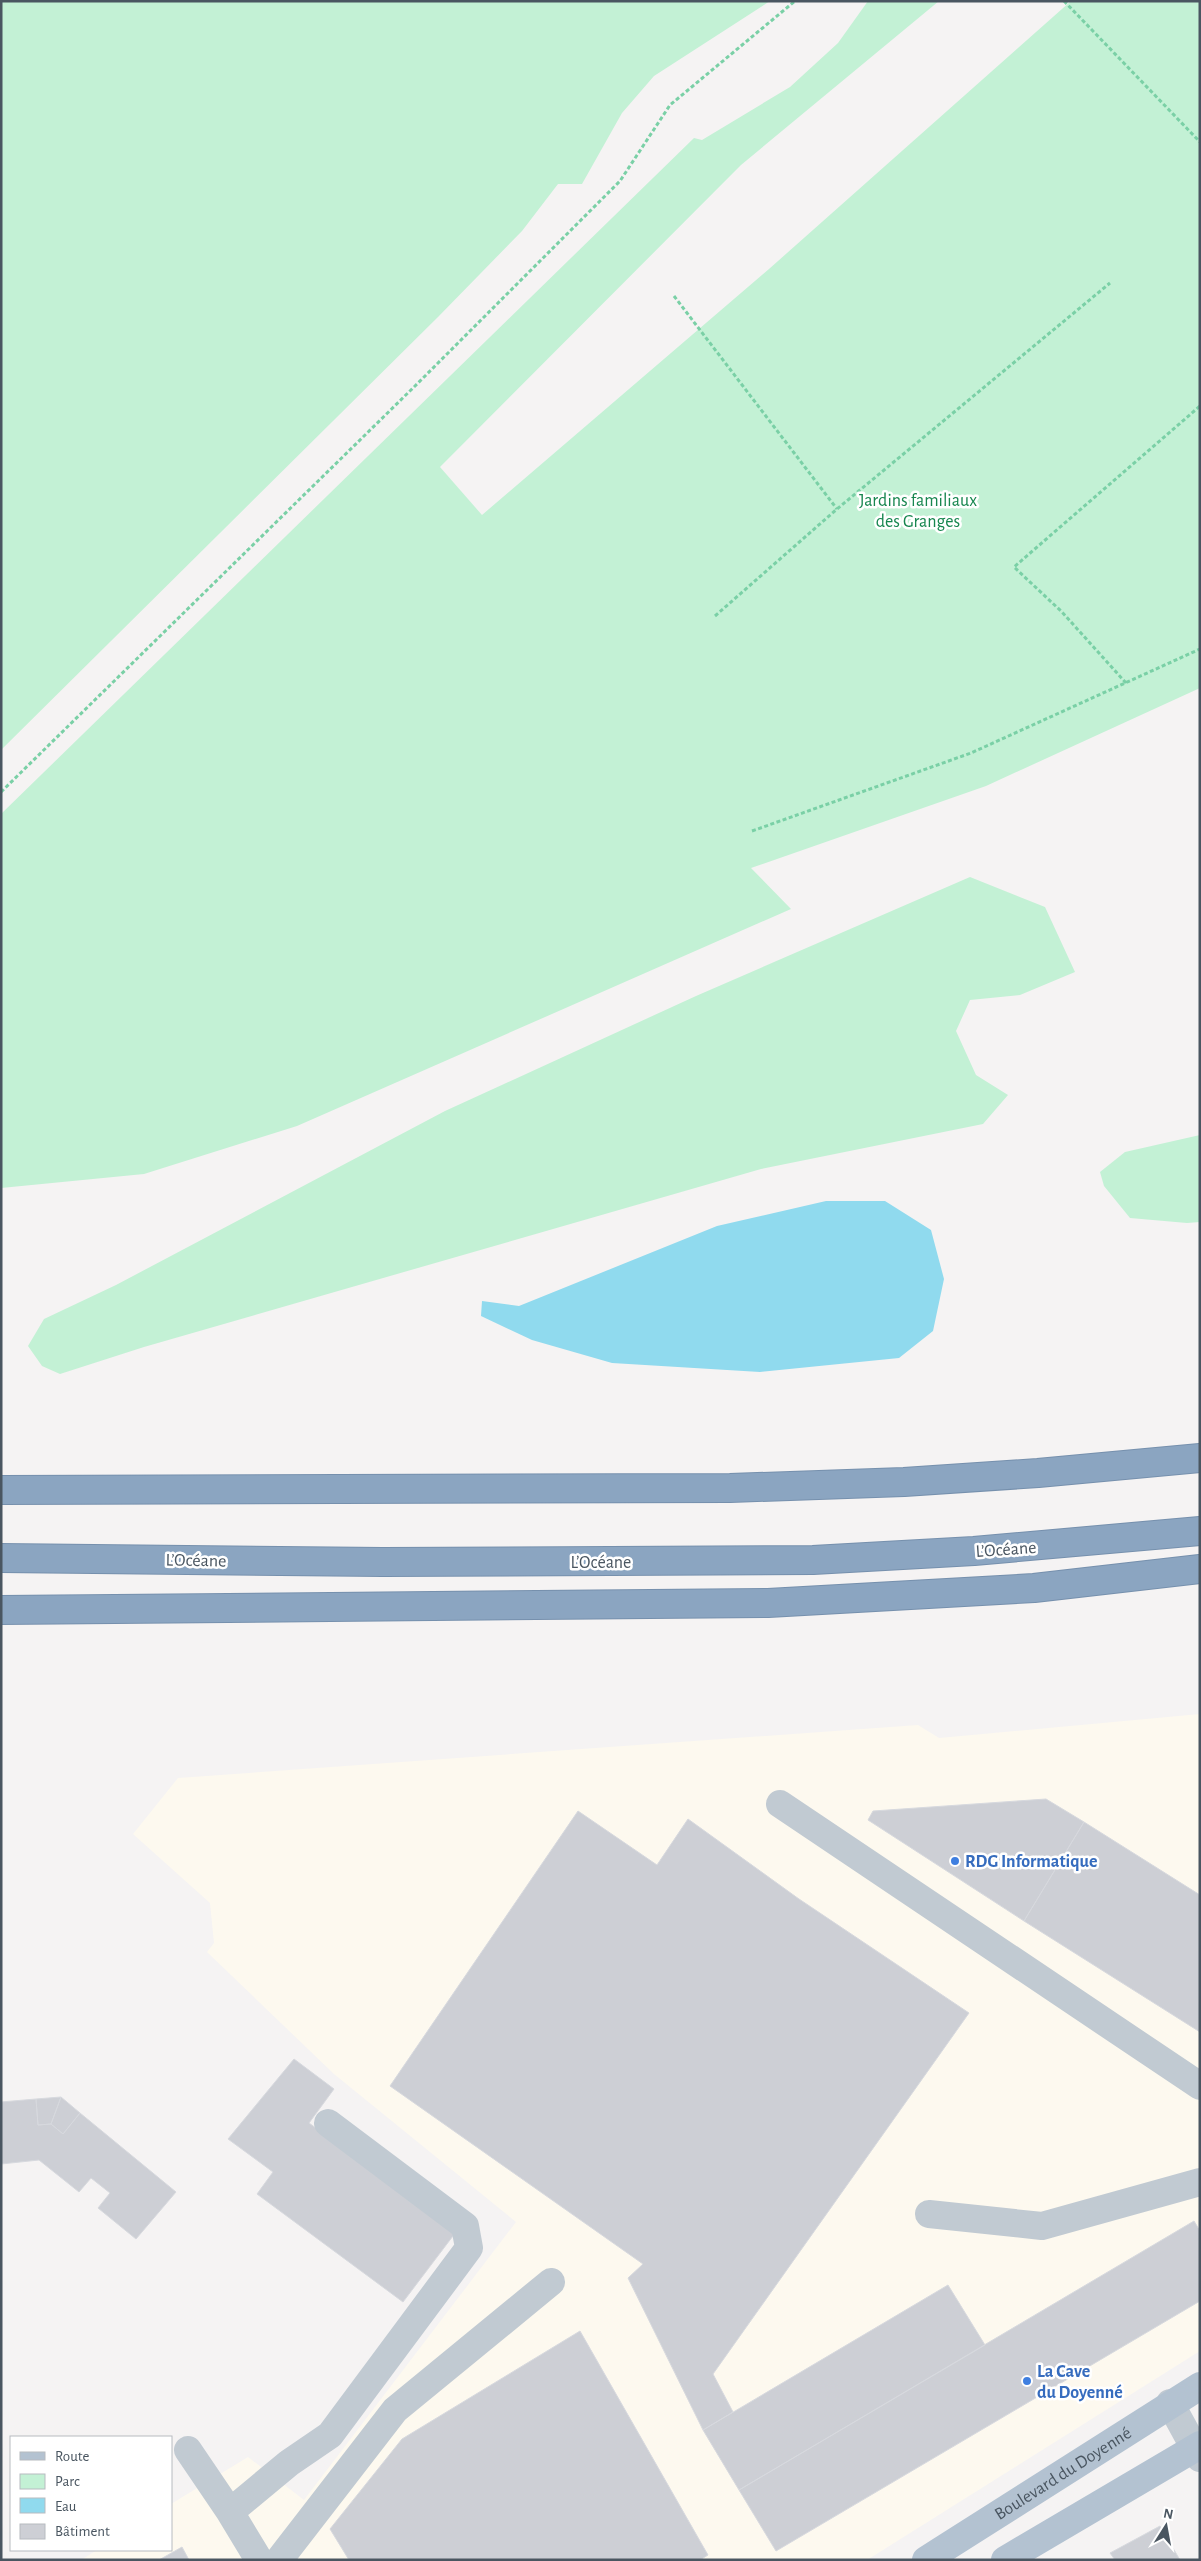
<svg xmlns="http://www.w3.org/2000/svg" width="1201" height="2561" viewBox="0 0 1201 2561" font-family="'Alegreya Sans',sans-serif">
	<style>
		.commercial { fill: #fdf9ef }
		.green { fill: #c3f1d5 }
		.water { fill: #90daee }
		.building { fill: #cdcfd5; stroke: #d7d9de }
		.lines { fill: none; stroke-linecap: round; stroke-linejoin: round }
		.highway-casing { stroke: #7690ad; stroke-width: 30 }
		.path { stroke: #7ad0a6; stroke-width: 3; stroke-dasharray: 4 2.5; stroke-linecap: butt }
		.minor { stroke: #c1cad2; stroke-width: 28 }
		.major { stroke: #b3c2d1; stroke-width: 28 }
		.highway { stroke: #8ba5c1; stroke-width: 28 }
		.shop-dot { fill: #3f7fe0; stroke: #fff; stroke-width: 2 }
		.labels { text-anchor: middle; stroke-width: 5; stroke-linejoin: round; paint-order: stroke }
		.park-label { font-size: 18px; fill: #17864f; stroke: #fff }
		.street-label { font-size: 18px; fill: #4a5661; stroke: #fff }
		.shop-label { font-size: 18px; font-weight: bold; fill: #366cbe; stroke: #fff; text-anchor: start }
	</style>
	<rect width="100%" height="100%" fill="#f5f3f3"/>
	<path class="commercial" d="M 1200,1714 L 1200,2351 L 867,2560 L 81,2560 L 97,2550 L 171,2550 L 171,2504 L 248,2457 L 304,2500 L 516,2222 L 334,2074 L 207,1952 L 214,1943 L 210,1903 L 133,1834 L 178,1778 L 918,1725 L 939,1738 Z"/>
	<path class="green" d="M 1,1 L 770,1 L 654,76 L 622,113 L 582,184 L 558,184 L 522,231 L 438,317 L 1,750 Z
		M 868,1 L 939,1 L 741,165 L 440,467 L 482,515 L 769,269 L 1071,1 L 1200,1 L 1200,688 L 986,786 L 751,868 L 791,909 L 297,1126 L 144,1174 L 1,1188 L 1,814 L 694,138 L 702,140 L 790,87 L 838,43 Z
		M 970,877 L 1045,907 L 1075,972 L 1020,995 L 970,1000 L 956,1031 L 976,1075 L 1008,1095 L 983,1124 L 761,1169 L 144,1347 L 60,1374 L 42,1366 L 28,1346 L 44,1319 L 116,1285 L 445,1111 L 696,996 Z
		M 1200,1135 L 1200,1222 L 1187,1223 L 1130,1218 L 1104,1186 L 1100,1172 L 1125,1152 Z"/>
	<path class="water" d="M 826,1201 L 885,1201 L 931,1230 L 944,1279 L 933,1331 L 899,1358 L 760,1372 L 612,1363 L 532,1340 L 481,1316 L 482,1301 L 519,1306 L 717,1226 Z"/>
	<path class="building" d="M 1046,1799 L 1084,1822 L 1024,1921 L 868,1820 L 873,1811 Z
		M 578,1811 L 657,1865 L 688,1819 L 799,1899 L 969,2013 L 713,2374 L 733,2412 L 703,2430 L 628,2278 L 643,2264 L 390,2086 Z
		M 1084,1822 L 1200,1895 L 1200,2032 L 1024,1921 Z
		M 294,2059 L 334,2089 L 309,2123 L 456,2232 L 403,2302 L 257,2194 L 273,2172 L 228,2139 Z
		M 61,2097 L 51,2124 L 38,2125 L 36,2099 Z
		M 61,2097 L 80,2113 L 63,2134 L 51,2124 Z
		M 36,2099 L 38,2125 L 51,2124 L 63,2134 L 80,2113 L 176,2192 L 136,2239 L 98,2208 L 110,2193 L 91,2178 L 79,2192 L 39,2160 L 1,2164 L 1,2102 Z
		M 1194,2221 L 1200,2231 L 1200,2301 L 776,2551 L 739,2490 Z
		M 948,2285 L 985,2345 L 739,2490 L 703,2430 Z
		M 580,2331 L 708,2555 L 700,2560 L 349,2560 L 330,2529 L 402,2439 Z
		M 1160,2526 L 1180,2560 L 1115,2560 L 1110,2553 Z
		M 182,2547 L 189,2560 L 159,2560 Z"/>
	<g class="lines">
		<defs>
			<path id="highway" d="M 1,1490 L 730,1488 L 904,1482 L 1038,1473 L 1200,1458
				M 1,1558 L 383,1562 L 813,1560 L 974,1551 L 1200,1531
				M 1,1610 L 768,1603 L 1034,1588 L 1200,1569"/>
		</defs>
		<use href="#highway" class="highway-casing"/>
		<path class="path" d="M 1064,1 L 1200,142
			M 674,296 L 837,509
			M 715,616 L 837,509 L 1110,283
			M 1126,683 L 1062,612 L 1014,567 L 1200,406
			M 1,792 L 415,386 L 620,181 L 670,105 L 795,1
			M 752,831 L 971,753 L 1200,649"/>
		<path class="minor" d="M 780,1804 L 1200,2086
			M 929,2214 L 1042,2226 L 1200,2182
			M 1170,2403 L 1200,2458
			M 188,2450 L 230,2512 L 259,2560
			M 230,2512 L 289,2463 L 330,2435 L 469,2248 L 465,2226 L 328,2123
			M 279,2560 L 395,2410 L 551,2282"/>
		<g class="major">
			<path id="s1" d="M 926,2560 L 1200,2386"/>
			<path d="M 1005,2560 L 1200,2445"/>
		</g>
		<use href="#highway" class="highway"/>
	</g>
	<g class="shop-dot">
		<circle cx="955" cy="1861" r="5"/>
		<circle cx="1027" cy="2381" r="5"/>
	</g>
	<g class="labels">
		<g class="park-label">
			<text x="918" y="506">Jardins familiaux<tspan x="918" dy="21">des Granges</tspan></text>
		</g>
		<g class="street-label">
			<text transform="translate(1006 1549) rotate(-4)" y="6">L’Océane</text>
			<text transform="translate(196 1560) rotate(1)" y="6">L’Océane</text>
			<text x="601" y="1568">L’Océane</text>
			<text dy="6" stroke="none"><textPath href="#s1" startOffset="162">Boulevard du Doyenné</textPath></text>
		</g>
		<g class="shop-label">
			<text x="965" y="1867">RDG Informatique</text>
			<text x="1037" y="2377">La Cave<tspan x="1037" dy="21">du Doyenné</tspan></text>
		</g>
	</g>
	<rect width="1201" height="2561" fill="none" stroke="#4a5661" stroke-width="5"/>
	<rect x="10" y="2436" width="162" height="115" fill="#ffffff" stroke="#b7bbc0"/>
	<rect x="20" y="2452" width="25" height="8" fill="#b3c2d1" stroke="#b7bbc0"/>
	<text x="55" y="2461" font-size="15" fill="#4a5661">Route</text>
	<rect x="20" y="2474" width="25" height="15" fill="#c3f1d5" stroke="#b7bbc0"/>
	<text x="55" y="2486" font-size="15" fill="#4a5661">Parc</text>
	<rect x="20" y="2498" width="25" height="15" fill="#90daee" stroke="#b7bbc0"/>
	<text x="55" y="2511" font-size="15" fill="#4a5661">Eau</text>
	<rect x="20" y="2524" width="25" height="15" fill="#cdcfd5" stroke="#b7bbc0"/>
	<text x="55" y="2536" font-size="15" fill="#4a5661">Bâtiment</text>
	<g transform="translate(1166 2526) rotate(11)" stroke="#ffffff" stroke-width="4" paint-order="stroke">
	<path d="M0-4L9 19L0 12L-9 19Z" fill="#4a5661"/>
	<text y="-8" font-size="14" font-weight="bold" text-anchor="middle" fill="#4a5661">N</text>
	</g>
</svg>
